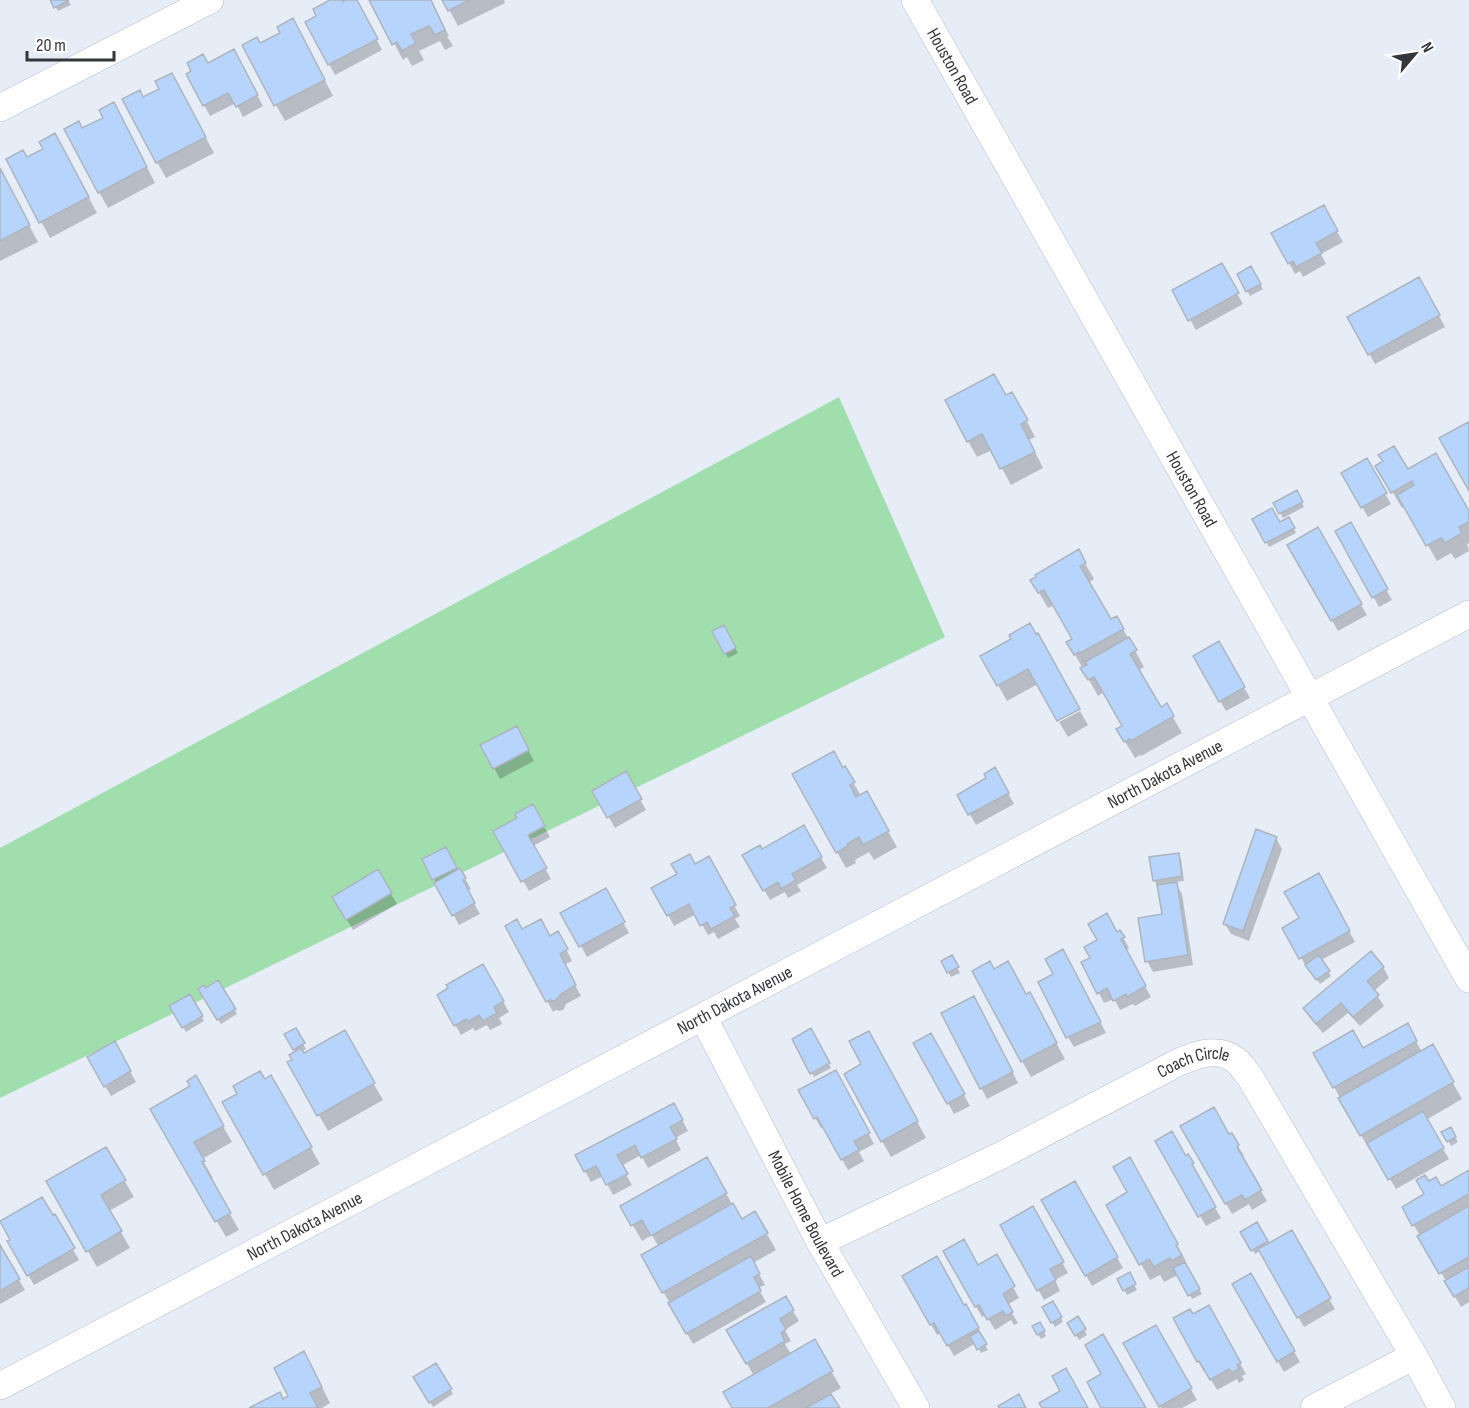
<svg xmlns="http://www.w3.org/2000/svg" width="1469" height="1408" viewBox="0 0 1469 1408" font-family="'Sofia Sans Condensed',sans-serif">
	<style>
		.green { fill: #a0deae }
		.shadow { fill: #0003 }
		.building { fill: #b7d5fc; stroke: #adb4bd; stroke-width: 1.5 }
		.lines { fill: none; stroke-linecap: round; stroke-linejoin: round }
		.minor-casing { stroke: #b6bdc6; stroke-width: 28 }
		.minor { stroke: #fff; stroke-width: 27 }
		.labels { text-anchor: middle; stroke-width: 6; stroke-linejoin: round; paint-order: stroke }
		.street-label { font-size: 18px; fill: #34363a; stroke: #fff }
	</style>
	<rect width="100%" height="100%" fill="#e6edf7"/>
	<path class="green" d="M 839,397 L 945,637 L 0,1098 L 0,848 Z"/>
	<path class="shadow" d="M 52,0 L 68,0 L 71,5 L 58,11 Z
		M 334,0 L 341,0 L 343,3 L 349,0 L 356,0 L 382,50 L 335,75 L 329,64 L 318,17 Z
		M 371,0 L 431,0 L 449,36 L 447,36 L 453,46 L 445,50 L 440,41 L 419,51 L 424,60 L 412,66 L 407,57 L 403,60 Z
		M 444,0 L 504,0 L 505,3 L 458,26 Z
		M 282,33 L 302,36 L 333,96 L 285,121 L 276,105 L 260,45 Z
		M 239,61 L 263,106 L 243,117 L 236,103 L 210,116 L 188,75 L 207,65 Z
		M 161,90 L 181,91 L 214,153 L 166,178 L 157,162 L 143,99 Z
		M 105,118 L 123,120 L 155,183 L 108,208 L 99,192 L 82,130 Z
		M 44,150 L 64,151 L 97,213 L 50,238 L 8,160 L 26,159 Z
		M 0,171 L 38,242 L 0,261 Z
		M 1323,207 L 1343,242 L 1321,254 L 1326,264 L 1303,277 L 1300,271 L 1295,274 L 1273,233 Z
		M 1221,265 L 1243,304 L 1196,330 L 1174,291 Z
		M 1251,268 L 1263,289 L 1250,296 L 1239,274 Z
		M 1419,279 L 1445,327 L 1375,364 L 1349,317 Z
		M 1006,397 L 1021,410 L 1035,437 L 1029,440 L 1043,468 L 1011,485 L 992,450 L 977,457 L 968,441 Z
		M 1366,460 L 1391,504 L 1368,517 L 1343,474 Z
		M 1385,462 L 1407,471 L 1469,514 L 1469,543 L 1467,544 L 1469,551 L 1455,559 L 1451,553 L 1437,561 L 1405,506 L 1402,508 L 1377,466 Z
		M 1297,492 L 1304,507 L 1283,518 L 1275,503 Z
		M 1254,519 L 1279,524 L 1289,519 L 1296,533 L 1269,547 Z
		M 1350,524 L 1392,600 L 1379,607 L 1337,532 Z
		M 1317,529 L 1367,615 L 1338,631 L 1289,545 Z
		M 1078,551 L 1094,579 L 1088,583 L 1110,621 L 1116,618 L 1126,634 L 1144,667 L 1138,671 L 1160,709 L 1166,705 L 1182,733 L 1141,756 L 1140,755 L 1135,758 L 1118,730 L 1124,727 L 1104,692 L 1098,696 L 1068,642 L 1074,639 L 1054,605 L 1048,608 L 1032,581 Z
		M 723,627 L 738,653 L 728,658 L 714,631 Z
		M 1013,640 L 1038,684 L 1007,701 L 982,657 Z
		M 1218,643 L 1250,698 L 1226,711 L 1195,657 Z
		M 1080,711 L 1088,725 L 1068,737 L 1059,722 Z
		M 522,738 L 534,761 L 500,779 L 482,746 Z
		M 845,768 L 861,796 L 866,793 L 897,847 L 874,860 L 869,852 L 855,860 L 856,863 L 846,868 L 794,775 Z
		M 995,769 L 1014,804 L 976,825 L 959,795 L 988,779 Z
		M 625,773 L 646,810 L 615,828 L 594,791 Z
		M 532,806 L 550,837 L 533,846 L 551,879 L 529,891 L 495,832 L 519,819 Z
		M 803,827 L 827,868 L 797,885 L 801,891 L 788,898 L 785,892 L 770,900 L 744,855 L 762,851 Z
		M 1276,838 L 1282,849 L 1249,941 L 1231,934 L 1225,924 Z
		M 445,849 L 457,872 L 460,870 L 471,889 L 467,891 L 480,914 L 459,925 L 424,860 Z
		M 1178,855 L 1181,859 L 1184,881 L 1175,882 L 1182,894 L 1193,965 L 1153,972 L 1147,961 L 1163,916 L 1159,885 L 1157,885 L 1154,880 Z
		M 708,858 L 740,916 L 735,919 L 740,927 L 718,939 L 714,932 L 708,935 L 696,914 L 674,926 L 654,888 Z
		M 377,871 L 397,904 L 353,930 L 334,897 Z
		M 1318,875 L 1355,942 L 1321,960 L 1331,976 L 1320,984 L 1308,967 L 1307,968 L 1284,928 L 1301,919 Z
		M 605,890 L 629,933 L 587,957 L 563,913 Z
		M 507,926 L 549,938 L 563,943 L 572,961 L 564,965 L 581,996 L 566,1004 L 564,1009 L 560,1011 L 556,1010 L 553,1012 Z
		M 1120,932 L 1129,948 L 1125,951 L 1151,997 L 1135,1006 L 1133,1004 L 1120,1010 L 1114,999 L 1104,1003 L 1099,993 L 1092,958 Z
		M 952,957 L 960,973 L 951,977 L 943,962 Z
		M 1069,962 L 1106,1033 L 1074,1047 L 1068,1037 L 1055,975 Z
		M 483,966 L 509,1012 L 499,1018 L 502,1024 L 490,1030 L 487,1025 L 475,1031 L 473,1028 L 461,1035 L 439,996 Z
		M 1383,967 L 1389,978 L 1374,991 L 1384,1006 L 1360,1026 L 1348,1013 L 1323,1033 L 1311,1019 L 1305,1008 Z
		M 994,971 L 1026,996 L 1038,1010 L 1065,1059 L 1031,1077 L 1022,1061 Z
		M 218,982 L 237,1014 L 221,1024 L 200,989 L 206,990 Z
		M 189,996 L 204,1021 L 186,1032 L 171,1007 Z
		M 980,1008 L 1018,1083 L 987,1099 L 943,1014 Z
		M 1407,1025 L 1422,1052 L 1432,1046 L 1462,1099 L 1426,1120 L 1449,1159 L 1396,1189 L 1373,1150 L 1370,1151 L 1315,1053 L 1363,1050 Z
		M 295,1030 L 306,1049 L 301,1052 L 303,1055 L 344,1032 L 383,1100 L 328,1131 L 289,1063 L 294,1060 L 296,1053 L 286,1035 Z
		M 811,1030 L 831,1068 L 814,1077 L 794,1039 Z
		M 931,1035 L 970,1106 L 954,1114 L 915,1043 Z
		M 114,1043 L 136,1082 L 111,1096 L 89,1058 Z
		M 878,1049 L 926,1138 L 891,1157 L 882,1141 L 864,1065 Z
		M 271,1077 L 320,1164 L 274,1190 L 224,1103 Z
		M 195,1078 L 232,1142 L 202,1159 L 213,1178 L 210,1179 L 239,1230 L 226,1237 L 152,1109 L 192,1087 Z
		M 841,1082 L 874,1144 L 859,1152 L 864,1161 L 848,1170 L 824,1127 L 821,1128 L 800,1091 Z
		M 680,1116 L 688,1131 L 675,1138 L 681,1150 L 648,1168 L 641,1155 L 621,1166 L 632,1185 L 613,1195 L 603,1176 L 591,1182 L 577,1156 Z
		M 1182,1127 L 1229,1136 L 1238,1146 L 1244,1156 L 1241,1158 L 1267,1201 L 1252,1210 L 1249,1204 L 1232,1214 Z
		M 1451,1129 L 1458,1142 L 1451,1146 L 1444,1133 Z
		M 1157,1141 L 1186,1158 L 1188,1156 L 1198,1174 L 1196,1175 L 1221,1218 L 1206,1226 Z
		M 106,1149 L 134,1197 L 109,1211 L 130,1248 L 97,1267 L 48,1182 Z
		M 706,1159 L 742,1221 L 755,1213 L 776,1250 L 753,1263 L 765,1285 L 758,1288 L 766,1302 L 693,1344 L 643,1256 L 658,1246 L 652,1235 L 642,1241 L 622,1207 Z
		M 1129,1160 L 1186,1261 L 1184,1261 L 1190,1272 L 1189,1272 L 1202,1294 L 1192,1299 L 1178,1275 L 1164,1282 L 1160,1275 L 1150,1280 L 1108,1205 L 1129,1193 Z
		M 1469,1171 L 1469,1302 L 1461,1307 L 1404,1208 L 1426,1195 L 1428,1183 L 1441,1188 Z
		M 1075,1183 L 1123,1268 L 1092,1286 L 1043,1201 Z
		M 1032,1208 L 1068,1273 L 1055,1280 L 1060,1291 L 1044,1300 L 1002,1225 Z
		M 54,1216 L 79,1260 L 34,1285 L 9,1242 Z
		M 1257,1224 L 1269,1245 L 1291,1232 L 1335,1309 L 1304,1327 L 1260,1251 L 1255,1254 L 1242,1233 Z
		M 0,1248 L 25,1290 L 0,1304 Z
		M 945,1252 L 978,1267 L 996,1256 L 1019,1298 L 1007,1305 L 1018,1323 L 1014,1325 L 1011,1320 L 995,1330 L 986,1315 L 982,1317 Z
		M 1129,1274 L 1137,1290 L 1127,1295 L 1119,1280 Z
		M 1250,1275 L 1300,1362 L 1284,1372 L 1234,1285 Z
		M 904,1276 L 964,1307 L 972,1317 L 984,1339 L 982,1340 L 988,1350 L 981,1353 L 976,1343 L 954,1356 L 941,1333 L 937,1335 Z
		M 785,1298 L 799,1321 L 785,1330 L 791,1341 L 785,1344 L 791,1354 L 814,1341 L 841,1388 L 830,1394 L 838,1408 L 734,1408 L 754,1376 L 728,1330 Z
		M 1053,1303 L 1063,1322 L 1055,1327 L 1044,1308 Z
		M 1208,1307 L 1246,1374 L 1242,1376 L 1244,1380 L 1239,1383 L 1237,1379 L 1217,1390 L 1206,1371 L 1204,1372 L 1175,1319 L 1192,1316 Z
		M 1078,1318 L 1087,1335 L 1079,1340 L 1069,1323 Z
		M 1040,1324 L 1046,1336 L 1041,1339 L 1034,1327 Z
		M 1155,1327 L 1197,1400 L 1182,1408 L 1161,1408 L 1125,1344 Z
		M 435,1365 L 453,1394 L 433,1407 L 415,1378 Z
		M 313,1369 L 330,1403 L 322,1408 L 252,1408 L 283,1401 L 290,1397 Z"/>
	<path class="building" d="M 50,0 L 69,0 L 54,8 Z
		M 330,0 L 343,0 L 343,2 L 346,0 L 357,0 L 378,39 L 328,65 L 305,22 L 316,16 L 313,9 Z
		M 369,0 L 431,0 L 445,30 L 435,35 L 429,26 L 411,34 L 416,43 L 402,51 L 397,42 L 392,45 Z
		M 442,0 L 469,0 L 448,11 Z
		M 293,18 L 325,80 L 274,106 L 242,45 L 257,37 L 260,43 L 280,33 L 277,27 Z
		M 234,49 L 258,95 L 236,107 L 228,93 L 203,106 L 186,74 L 191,71 L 187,63 L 203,54 L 208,63 Z
		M 172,73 L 206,137 L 156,163 L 122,99 L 140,90 L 143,97 L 159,89 L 155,81 Z
		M 114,102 L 147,167 L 98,193 L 64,129 L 79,121 L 82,128 L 103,118 L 99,110 Z
		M 55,133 L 89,197 L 39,223 L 6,159 L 23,150 L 27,157 L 43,149 L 39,142 Z
		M 0,168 L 30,225 L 0,241 Z
		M 1324,205 L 1338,231 L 1316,243 L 1322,253 L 1296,267 L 1293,261 L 1288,264 L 1271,233 Z
		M 1222,263 L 1239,293 L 1188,321 L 1172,290 Z
		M 1251,266 L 1261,284 L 1246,292 L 1237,274 Z
		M 1419,277 L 1440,315 L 1368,355 L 1347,317 Z
		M 994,374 L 1006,395 L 1012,392 L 1028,420 L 1021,424 L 1035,452 L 1000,469 L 982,434 L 967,442 L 945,400 Z
		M 1468,422 L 1469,425 L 1469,491 L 1439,438 Z
		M 1394,446 L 1408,469 L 1436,453 L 1469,511 L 1469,522 L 1459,527 L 1462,533 L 1445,543 L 1441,538 L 1426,546 L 1397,495 L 1414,485 L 1412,481 L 1391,493 L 1375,466 L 1383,461 L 1378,455 Z
		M 1367,458 L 1387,493 L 1361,508 L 1341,473 Z
		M 1297,490 L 1303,502 L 1279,514 L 1273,503 Z
		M 1272,508 L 1280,522 L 1289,517 L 1295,528 L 1265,543 L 1252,519 Z
		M 1351,522 L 1388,589 L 1372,598 L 1335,531 Z
		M 1318,527 L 1362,604 L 1331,621 L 1287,545 Z
		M 1079,549 L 1086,563 L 1080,566 L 1111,619 L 1117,616 L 1124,629 L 1080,653 L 1079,652 L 1074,655 L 1066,642 L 1072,639 L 1044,590 L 1038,593 L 1030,580 L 1036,577 L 1035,575 Z
		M 1030,623 L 1036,634 L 1038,633 L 1080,709 L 1057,721 L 1028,669 L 997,686 L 980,656 L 1011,639 L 1009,635 Z
		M 724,625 L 736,648 L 724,654 L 712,631 Z
		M 1129,637 L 1137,650 L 1130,654 L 1161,707 L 1167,703 L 1174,716 L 1131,741 L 1130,739 L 1124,742 L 1116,729 L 1122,726 L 1094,677 L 1088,680 L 1080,668 L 1087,665 L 1085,662 Z
		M 1219,641 L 1245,687 L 1219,702 L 1193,656 Z
		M 517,726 L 529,750 L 493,769 L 480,745 Z
		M 834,751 L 843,768 L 845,766 L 855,782 L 850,785 L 856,797 L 867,791 L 889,831 L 863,845 L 859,837 L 847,844 L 848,846 L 836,853 L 792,774 Z
		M 995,767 L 1009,793 L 968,815 L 957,795 L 986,778 L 984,774 Z
		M 626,771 L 642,799 L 607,818 L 592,791 Z
		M 533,804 L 545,826 L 528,835 L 547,868 L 521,882 L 493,831 L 517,818 L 515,814 Z
		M 804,825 L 822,857 L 792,874 L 796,880 L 781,889 L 778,882 L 763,891 L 742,855 L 760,845 L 762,849 Z
		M 1256,829 L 1277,837 L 1243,931 L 1223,924 Z
		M 446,847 L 457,868 L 432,880 L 422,859 Z
		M 1179,853 L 1182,876 L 1153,881 L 1149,857 Z
		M 690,854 L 695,864 L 709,856 L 736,905 L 730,908 L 735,916 L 711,929 L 707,922 L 700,926 L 689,904 L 667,916 L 651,888 L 677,874 L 671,864 Z
		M 460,868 L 466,878 L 463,880 L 475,903 L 452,916 L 434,883 Z
		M 378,869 L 392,893 L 346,920 L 332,897 Z
		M 1319,873 L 1350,931 L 1299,959 L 1282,928 L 1299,918 L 1284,892 Z
		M 1177,882 L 1188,955 L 1145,962 L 1138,918 L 1162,914 L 1157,885 Z
		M 606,888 L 625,922 L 579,947 L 560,913 Z
		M 1107,913 L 1117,932 L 1120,930 L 1125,937 L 1121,939 L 1146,986 L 1127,997 L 1126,994 L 1113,1001 L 1107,988 L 1097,994 L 1081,962 L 1090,958 L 1084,947 L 1097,940 L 1088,924 Z
		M 517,919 L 522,929 L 541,919 L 550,936 L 558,931 L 568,949 L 560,954 L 576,985 L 561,994 L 558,998 L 554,1001 L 550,1000 L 546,1002 L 505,926 Z
		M 1063,949 L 1101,1022 L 1066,1038 L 1038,982 L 1053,974 L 1045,959 Z
		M 1371,951 L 1384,967 L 1367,981 L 1379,995 L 1353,1017 L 1341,1003 L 1316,1024 L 1303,1008 Z
		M 952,955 L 959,967 L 947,973 L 941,961 Z
		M 1319,955 L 1330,971 L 1316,980 L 1305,965 Z
		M 990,961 L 994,969 L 1008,961 L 1026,994 L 1030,992 L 1057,1043 L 1021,1062 L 972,971 Z
		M 483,964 L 504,1001 L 494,1007 L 497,1013 L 483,1021 L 479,1015 L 468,1022 L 466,1019 L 454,1026 L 437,995 L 448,988 L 446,985 Z
		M 218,980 L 236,1009 L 217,1020 L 198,989 L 204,985 L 206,988 Z
		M 190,994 L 203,1016 L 182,1028 L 169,1006 Z
		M 974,996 L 1013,1072 L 980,1089 L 941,1013 Z
		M 1408,1023 L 1417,1041 L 1333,1088 L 1313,1053 L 1353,1030 L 1363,1048 Z
		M 296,1028 L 305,1043 L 293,1050 L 284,1034 Z
		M 811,1028 L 830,1063 L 810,1074 L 792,1039 Z
		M 345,1030 L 375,1083 L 317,1116 L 287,1062 L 292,1060 L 289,1055 L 301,1048 L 304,1053 Z
		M 869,1031 L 918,1121 L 881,1142 L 844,1074 L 861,1064 L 849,1041 Z
		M 931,1033 L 965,1094 L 947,1104 L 913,1043 Z
		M 115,1041 L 131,1071 L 104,1087 L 87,1057 Z
		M 1433,1044 L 1454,1082 L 1360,1136 L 1338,1098 Z
		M 836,1070 L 870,1133 L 854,1141 L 859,1150 L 841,1160 L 817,1117 L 814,1119 L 798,1090 Z
		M 260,1071 L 265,1079 L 271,1075 L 312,1147 L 263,1175 L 222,1102 L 237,1094 L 233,1086 Z
		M 196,1075 L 224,1126 L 194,1142 L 205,1161 L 202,1162 L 231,1213 L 215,1222 L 150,1109 L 190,1086 L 187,1081 Z
		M 674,1103 L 683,1120 L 670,1127 L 677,1139 L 641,1158 L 635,1145 L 617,1155 L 628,1174 L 606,1185 L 596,1166 L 584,1172 L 575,1155 Z
		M 1214,1107 L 1229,1134 L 1232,1133 L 1239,1145 L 1237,1147 L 1262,1190 L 1245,1200 L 1242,1195 L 1225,1204 L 1180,1126 Z
		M 1423,1111 L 1444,1148 L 1388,1180 L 1367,1143 Z
		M 1451,1127 L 1456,1137 L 1447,1142 L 1441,1132 Z
		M 1172,1131 L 1186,1156 L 1188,1154 L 1194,1163 L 1192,1164 L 1216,1207 L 1198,1217 L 1155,1141 Z
		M 106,1147 L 126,1180 L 101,1195 L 122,1231 L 86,1252 L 46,1181 Z
		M 707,1157 L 727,1193 L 651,1236 L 642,1220 L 631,1226 L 620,1206 Z
		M 1130,1157 L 1178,1244 L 1176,1245 L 1182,1255 L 1172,1261 L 1170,1258 L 1154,1267 L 1149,1259 L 1139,1265 L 1106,1205 L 1127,1192 L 1113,1167 Z
		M 1469,1170 L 1469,1194 L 1412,1226 L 1402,1207 L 1424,1194 L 1416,1180 L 1425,1175 L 1429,1181 L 1436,1177 L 1441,1186 Z
		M 1075,1181 L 1118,1257 L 1085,1276 L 1041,1200 Z
		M 42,1197 L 53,1215 L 55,1214 L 75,1248 L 27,1276 L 7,1241 L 10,1240 L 0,1221 Z
		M 733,1203 L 742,1219 L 755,1211 L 768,1233 L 662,1293 L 641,1255 Z
		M 1033,1206 L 1064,1262 L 1050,1269 L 1056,1280 L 1037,1291 L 1000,1225 Z
		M 1469,1206 L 1469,1257 L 1439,1274 L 1417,1236 Z
		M 1257,1222 L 1268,1241 L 1251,1251 L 1240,1232 Z
		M 1292,1230 L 1331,1298 L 1297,1318 L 1258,1249 Z
		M 964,1239 L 978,1265 L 997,1254 L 1015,1286 L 1003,1294 L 1013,1312 L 1006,1316 L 1003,1311 L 987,1320 L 979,1305 L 975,1307 L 943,1251 Z
		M 0,1245 L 20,1279 L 0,1291 Z
		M 751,1256 L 760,1274 L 754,1277 L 761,1291 L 686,1334 L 668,1303 Z
		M 937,1256 L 964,1305 L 966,1304 L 979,1328 L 947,1346 L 934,1323 L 930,1325 L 902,1276 Z
		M 1185,1262 L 1200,1289 L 1188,1296 L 1173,1268 Z
		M 1469,1267 L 1469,1288 L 1454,1297 L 1444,1281 Z
		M 1130,1272 L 1136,1284 L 1123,1291 L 1117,1279 Z
		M 1251,1273 L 1295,1351 L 1277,1362 L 1232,1284 Z
		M 786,1296 L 794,1310 L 780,1319 L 786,1329 L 781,1333 L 785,1341 L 746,1364 L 726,1330 Z
		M 1053,1301 L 1062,1317 L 1051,1323 L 1042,1307 Z
		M 1209,1305 L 1241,1363 L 1237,1365 L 1239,1369 L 1232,1373 L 1229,1369 L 1210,1380 L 1199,1361 L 1197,1362 L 1173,1318 L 1190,1309 L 1193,1314 Z
		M 1078,1316 L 1086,1329 L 1075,1336 L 1067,1323 Z
		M 1040,1322 L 1045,1331 L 1037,1335 L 1032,1326 Z
		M 1156,1325 L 1192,1388 L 1159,1407 L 1123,1343 Z
		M 979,1331 L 987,1344 L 977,1350 L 970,1336 Z
		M 1103,1334 L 1146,1408 L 1101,1408 L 1087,1382 L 1101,1374 L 1085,1345 Z
		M 815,1339 L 833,1371 L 768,1408 L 732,1408 L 723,1392 Z
		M 304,1351 L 322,1387 L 310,1393 L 318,1408 L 249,1408 L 280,1392 L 283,1399 L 288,1396 L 274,1368 Z
		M 436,1363 L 452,1389 L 429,1403 L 413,1377 Z
		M 1066,1368 L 1088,1408 L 1042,1408 L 1039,1403 L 1060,1391 L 1052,1376 Z
		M 831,1394 L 840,1408 L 806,1408 Z
		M 1019,1394 L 1026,1408 L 999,1408 L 998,1406 Z"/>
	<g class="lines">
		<defs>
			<g id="minor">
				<path id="s1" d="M 915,0 L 1469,979"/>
				<path d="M 0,108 L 210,0"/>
				<path id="s2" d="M 703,1017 L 820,1242 L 916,1408"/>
				<path id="s3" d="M 820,1242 L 1000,1156 L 1179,1062 C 1198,1054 1220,1046 1238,1062 C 1242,1066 1246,1072 1250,1077 L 1414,1356 L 1442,1408"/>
				<path id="s4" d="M 0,1386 L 1469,614"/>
				<path d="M 1314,1408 L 1414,1356"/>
			</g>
		</defs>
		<use href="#minor" class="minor-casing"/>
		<use href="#minor" class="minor"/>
	</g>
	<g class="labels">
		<g class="street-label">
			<text dy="6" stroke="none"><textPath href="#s1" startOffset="76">Houston Road</textPath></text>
			<text dy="6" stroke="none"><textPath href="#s1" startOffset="562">Houston Road</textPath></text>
			<text dy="6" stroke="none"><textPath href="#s4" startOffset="1316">North Dakota Avenue</textPath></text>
			<text dy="6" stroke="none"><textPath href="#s4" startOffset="830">North Dakota Avenue</textPath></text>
			<text dy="6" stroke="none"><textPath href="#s3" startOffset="416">Coach Circle</textPath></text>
			<text dy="6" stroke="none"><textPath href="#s2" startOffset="222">Mobile Home Boulevard</textPath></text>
			<text dy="6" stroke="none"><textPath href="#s4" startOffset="344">North Dakota Avenue</textPath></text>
		</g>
	</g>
	<g transform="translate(1415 54) rotate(61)" stroke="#ffffff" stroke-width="4.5" paint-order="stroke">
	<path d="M0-4.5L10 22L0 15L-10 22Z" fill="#34363a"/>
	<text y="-9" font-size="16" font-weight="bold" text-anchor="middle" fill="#34363a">N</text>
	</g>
	<path d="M27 51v9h87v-9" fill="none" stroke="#34363a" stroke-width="3"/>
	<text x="36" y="51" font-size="18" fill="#34363a" stroke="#ffffff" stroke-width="4.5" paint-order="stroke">20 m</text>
</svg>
